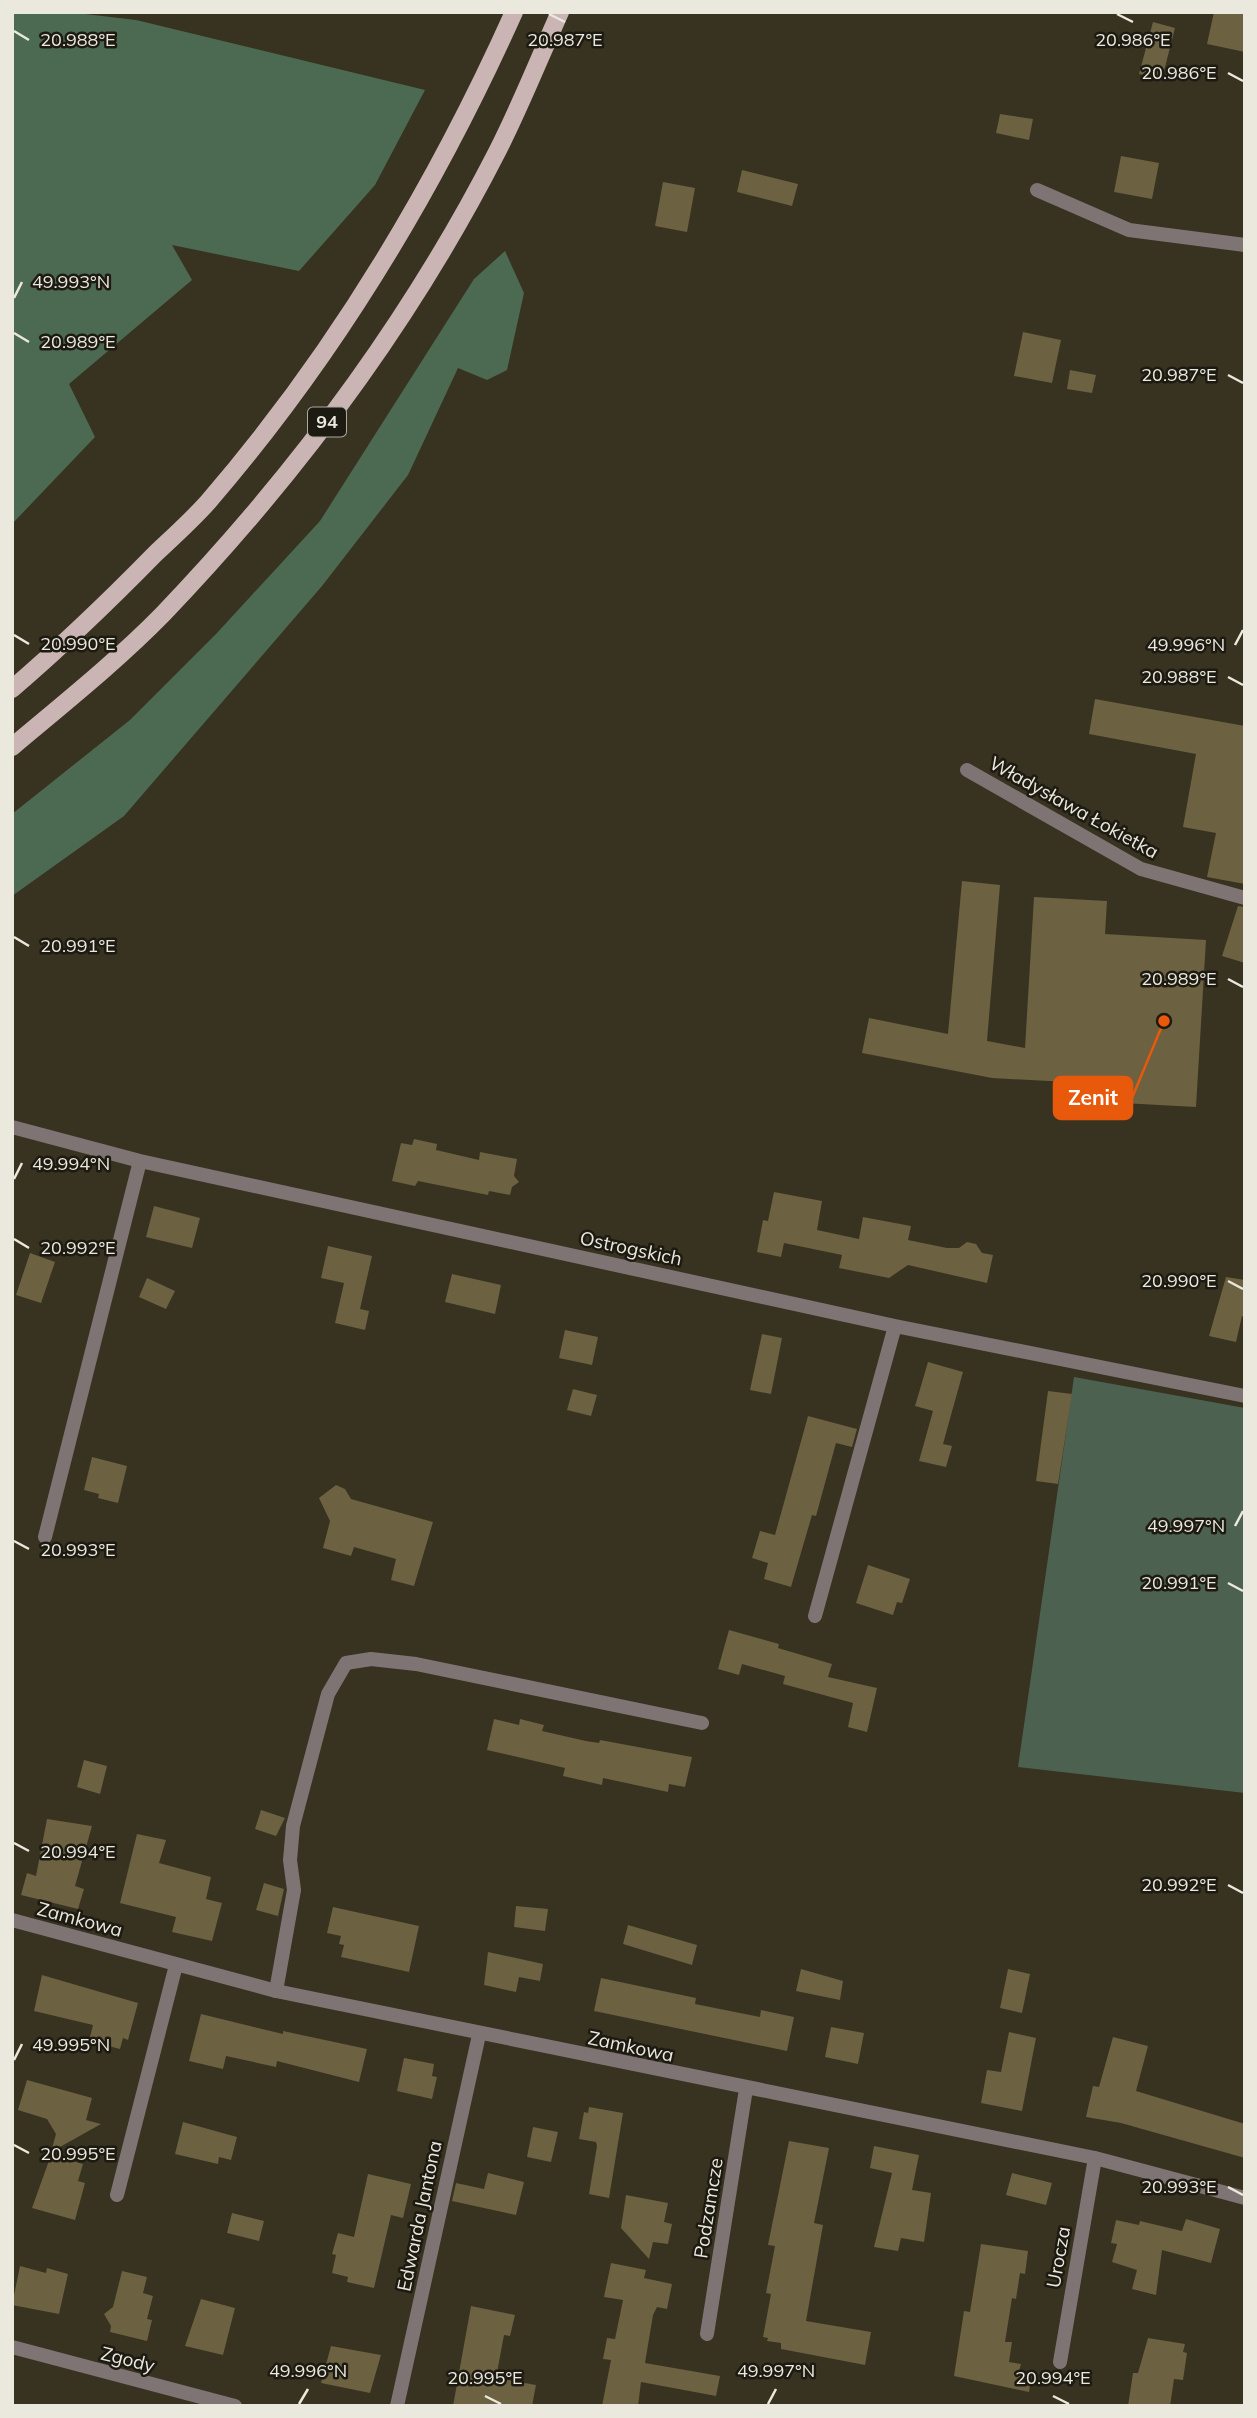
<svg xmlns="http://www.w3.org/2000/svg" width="1257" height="2418" viewBox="0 0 1257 2418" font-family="Mulish,sans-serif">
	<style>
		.green { fill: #4c6150 }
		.forest { fill: #4c6a52 }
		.building { fill: #6c6140 }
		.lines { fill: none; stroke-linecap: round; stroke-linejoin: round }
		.service { stroke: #7f7474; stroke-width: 14 }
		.minor { stroke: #7f7474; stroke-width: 14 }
		.primary { stroke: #cbb5b4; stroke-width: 18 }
		.ticks { fill: none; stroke: #ebe8dd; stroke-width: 2.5 }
		.labels { text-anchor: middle; stroke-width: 5; stroke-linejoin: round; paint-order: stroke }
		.shield { fill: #1d1a12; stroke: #adaaa0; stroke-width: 2 }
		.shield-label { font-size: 18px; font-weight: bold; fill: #ebe8dd }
		.street-label { font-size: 19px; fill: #ebe8dd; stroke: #1d1a12 }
		.ticks-label { font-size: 18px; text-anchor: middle; fill: #ebe8dd; stroke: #1d1a12; stroke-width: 5; stroke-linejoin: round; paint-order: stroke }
		.leader { fill: none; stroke: #e8590c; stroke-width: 2.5 }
		.callout-dot { fill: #e8590c; stroke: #1d1a12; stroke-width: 2.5 }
		.callout { fill: #e8590c; stroke: #e8590c; stroke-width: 2.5 }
		.callout-label { font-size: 21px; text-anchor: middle; font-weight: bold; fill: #fff }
	</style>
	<rect width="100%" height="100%" fill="#383221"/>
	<path class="green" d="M 1074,1377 L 1245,1408 L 1245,1793 L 1018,1767 Z"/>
	<path class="forest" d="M 68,12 L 136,20 L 425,90 L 375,185 L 299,271 L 172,245 L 192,280 L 69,384 L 95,437 L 12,524 L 12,13 Z
		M 505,251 L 524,293 L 507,370 L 487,380 L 458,368 L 408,475 L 322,586 L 124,816 L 12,896 L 12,814 L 130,720 L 216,634 L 320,521 L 474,279 Z"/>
	<path class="building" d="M 1214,12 L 1245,12 L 1245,52 L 1207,44 Z
		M 1153,22 L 1175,28 L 1162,79 L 1139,74 Z
		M 1000,114 L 1033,119 L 1029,140 L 996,133 Z
		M 1121,156 L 1159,163 L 1152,199 L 1114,192 Z
		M 742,170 L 798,184 L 792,206 L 737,192 Z
		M 663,182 L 695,188 L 687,232 L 655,226 Z
		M 1023,332 L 1061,340 L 1052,383 L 1014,376 Z
		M 1070,370 L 1096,375 L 1092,393 L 1067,389 Z
		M 1095,699 L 1245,726 L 1245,884 L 1207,877 L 1216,833 L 1183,827 L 1196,754 L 1089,734 Z
		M 962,881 L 1000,885 L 987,1041 L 1025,1048 L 1034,897 L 1107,901 L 1105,934 L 1206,940 L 1196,1107 L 1122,1103 L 1123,1085 L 992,1078 L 862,1053 L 869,1018 L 948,1034 Z
		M 1238,906 L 1245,907 L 1245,963 L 1222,956 Z
		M 414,1139 L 437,1144 L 436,1150 L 479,1160 L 480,1152 L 517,1159 L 514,1176 L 519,1182 L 512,1187 L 510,1195 L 489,1191 L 488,1195 L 418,1181 L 415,1186 L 392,1181 L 401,1143 L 412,1145 Z
		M 774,1192 L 822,1201 L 817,1230 L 859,1239 L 863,1217 L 911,1226 L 908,1240 L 947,1248 L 959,1248 L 967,1242 L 976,1244 L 982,1253 L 993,1255 L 987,1283 L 908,1265 L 889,1278 L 839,1268 L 842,1255 L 784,1243 L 781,1257 L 757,1252 L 763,1220 L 768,1221 Z
		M 154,1206 L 200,1218 L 192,1248 L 146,1237 Z
		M 328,1246 L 372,1256 L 360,1309 L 369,1311 L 365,1330 L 335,1323 L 344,1283 L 321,1278 Z
		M 30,1253 L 55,1262 L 41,1303 L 16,1295 Z
		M 452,1274 L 501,1285 L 495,1314 L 445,1302 Z
		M 1226,1277 L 1245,1280 L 1245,1317 L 1242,1316 L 1236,1342 L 1209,1336 Z
		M 147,1278 L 175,1291 L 166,1309 L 139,1297 Z
		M 565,1330 L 598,1337 L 592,1365 L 559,1358 Z
		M 762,1334 L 782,1338 L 771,1394 L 750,1390 Z
		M 928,1362 L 963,1372 L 943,1444 L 952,1446 L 946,1467 L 919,1461 L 933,1411 L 915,1406 Z
		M 573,1389 L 597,1395 L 591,1416 L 567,1410 Z
		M 1048,1391 L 1072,1394 L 1058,1484 L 1036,1481 Z
		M 808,1416 L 857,1429 L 852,1447 L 836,1443 L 816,1516 L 812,1515 L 791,1587 L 764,1579 L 768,1563 L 752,1558 L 760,1531 L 775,1535 Z
		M 92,1457 L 127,1466 L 118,1503 L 98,1498 L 99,1494 L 84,1490 Z
		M 336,1485 L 345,1489 L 351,1499 L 433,1522 L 414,1586 L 391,1580 L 396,1559 L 354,1547 L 351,1556 L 323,1548 L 330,1521 L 319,1498 Z
		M 868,1565 L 910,1579 L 902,1603 L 897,1602 L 893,1615 L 856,1603 Z
		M 729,1630 L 779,1644 L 778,1648 L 832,1664 L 828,1677 L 877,1688 L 867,1732 L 848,1727 L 853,1703 L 783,1684 L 785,1676 L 742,1664 L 739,1675 L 718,1669 Z
		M 494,1719 L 519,1725 L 520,1719 L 544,1725 L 542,1731 L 586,1741 L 599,1743 L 600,1740 L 692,1757 L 685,1787 L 669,1784 L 668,1792 L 603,1778 L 602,1785 L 563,1776 L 565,1768 L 487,1750 Z
		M 84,1760 L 107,1766 L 100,1794 L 77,1787 Z
		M 261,1810 L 285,1818 L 276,1836 L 255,1829 Z
		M 47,1819 L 92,1826 L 75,1886 L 84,1889 L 78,1909 L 21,1895 L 27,1873 L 36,1876 Z
		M 137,1834 L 166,1840 L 159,1863 L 211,1877 L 206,1899 L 222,1903 L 212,1941 L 172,1932 L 176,1917 L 120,1903 Z
		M 264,1883 L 284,1889 L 278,1916 L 256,1910 Z
		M 516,1906 L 548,1909 L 545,1931 L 514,1927 Z
		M 333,1907 L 419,1926 L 409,1972 L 341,1957 L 344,1945 L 339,1944 L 341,1936 L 327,1933 Z
		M 628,1925 L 697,1945 L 692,1965 L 623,1944 Z
		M 488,1952 L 543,1964 L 540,1981 L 519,1977 L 516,1992 L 484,1985 Z
		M 801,1969 L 843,1981 L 840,2000 L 796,1991 Z
		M 1008,1969 L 1030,1974 L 1022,2013 L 1000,2008 Z
		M 42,1975 L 138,2003 L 128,2040 L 123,2038 L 120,2049 L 89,2041 L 93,2025 L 34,2011 Z
		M 601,1978 L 696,1998 L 695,2004 L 760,2017 L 761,2010 L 794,2017 L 787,2051 L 594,2011 Z
		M 201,2014 L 283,2034 L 283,2031 L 367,2049 L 359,2082 L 277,2061 L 276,2067 L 226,2056 L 223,2069 L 189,2061 Z
		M 831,2027 L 864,2033 L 858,2064 L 825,2057 Z
		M 1009,2032 L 1036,2038 L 1022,2111 L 981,2103 L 987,2070 L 1001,2072 Z
		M 1113,2037 L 1148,2046 L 1136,2091 L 1245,2124 L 1245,2158 L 1121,2123 L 1086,2117 L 1093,2086 L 1099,2087 Z
		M 404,2058 L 434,2064 L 432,2076 L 437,2077 L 432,2099 L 397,2091 Z
		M 27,2080 L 92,2098 L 86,2120 L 101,2124 L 51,2152 L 56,2134 L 47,2119 L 18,2110 Z
		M 589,2107 L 623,2113 L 609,2198 L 589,2194 L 597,2146 L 596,2142 L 579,2139 L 584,2112 L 588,2113 Z
		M 183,2122 L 237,2137 L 231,2160 L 219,2157 L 218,2164 L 175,2154 Z
		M 533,2127 L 558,2132 L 551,2162 L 527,2157 Z
		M 789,2141 L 829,2148 L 814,2223 L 823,2225 L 806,2321 L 871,2332 L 865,2365 L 781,2349 L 781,2343 L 767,2341 L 768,2338 L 763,2337 L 771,2294 L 766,2293 L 775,2246 L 768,2245 Z
		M 874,2146 L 919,2155 L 912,2190 L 931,2193 L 924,2242 L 901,2238 L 898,2251 L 874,2247 L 892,2173 L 870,2168 Z
		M 51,2155 L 83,2164 L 78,2181 L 85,2183 L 75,2220 L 32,2208 Z
		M 488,2173 L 524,2182 L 516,2215 L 452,2201 L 456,2183 L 484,2189 Z
		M 1012,2173 L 1052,2183 L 1046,2205 L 1006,2195 Z
		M 368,2174 L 411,2184 L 403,2218 L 391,2215 L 374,2288 L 347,2282 L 348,2277 L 332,2273 L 336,2255 L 332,2254 L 338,2233 L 354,2237 Z
		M 626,2195 L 668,2203 L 664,2222 L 672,2224 L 668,2244 L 653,2242 L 649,2259 L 621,2228 Z
		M 232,2213 L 264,2221 L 259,2241 L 227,2233 Z
		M 1186,2219 L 1220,2229 L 1211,2263 L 1162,2250 L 1156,2295 L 1132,2289 L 1137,2270 L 1112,2262 L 1117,2244 L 1111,2243 L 1116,2220 L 1139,2225 L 1140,2221 L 1182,2231 Z
		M 981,2244 L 1028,2251 L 1025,2274 L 1020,2273 L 1016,2299 L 1012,2298 L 1005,2342 L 1012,2342 L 1009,2362 L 1021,2364 L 1019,2371 L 1032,2373 L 1029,2392 L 954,2376 L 964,2311 L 970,2312 Z
		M 611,2263 L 646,2270 L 644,2278 L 672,2284 L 667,2309 L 657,2307 L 653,2315 L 645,2363 L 720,2376 L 716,2396 L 641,2382 L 638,2406 L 602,2406 L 611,2360 L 603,2359 L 607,2338 L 615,2339 L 623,2300 L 604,2297 Z
		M 20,2266 L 46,2273 L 47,2268 L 68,2274 L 59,2314 L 12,2305 Z
		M 122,2271 L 147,2277 L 143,2293 L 153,2296 L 147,2319 L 152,2320 L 147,2341 L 110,2332 L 111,2326 L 104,2314 L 113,2307 Z
		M 201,2299 L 235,2308 L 223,2355 L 185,2346 Z
		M 471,2306 L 515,2315 L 510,2336 L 504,2335 L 496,2378 L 536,2385 L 532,2406 L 453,2406 Z
		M 1148,2338 L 1185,2344 L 1183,2352 L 1187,2353 L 1183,2380 L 1174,2379 L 1170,2406 L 1128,2406 L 1133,2373 L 1138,2373 Z
		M 331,2346 L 381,2355 L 370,2393 L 321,2383 Z"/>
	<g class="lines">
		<path class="service" d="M 1037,190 L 1129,230 L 1245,245
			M 967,770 L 1141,869 L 1245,898
			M 276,1991 L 294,1890 L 290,1860 L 293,1826 L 328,1694 L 346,1663 L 371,1659 L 416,1664 L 702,1723"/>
		<path class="minor" d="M 12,1127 L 140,1161 L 895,1326 L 1245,1396
			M 45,1537 L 140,1161
			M 815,1616 L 895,1326
			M 12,1920 L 276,1991 L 1095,2158 L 1245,2198
			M 117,2195 L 176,1965
			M 707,2334 L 746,2089
			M 12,2347 L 235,2406
			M 1060,2362 L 1095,2158
			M 397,2406 L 479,2035"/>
		<path class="primary" d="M 12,689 C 62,646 109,601 155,554 C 173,537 192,520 208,502 C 334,356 435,188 514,12
			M 12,747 C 63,704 116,662 163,614 C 295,476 410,322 497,152 C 520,107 539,59 560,12"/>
	</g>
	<path class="ticks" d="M 549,14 L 565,22M 1117,14 L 1133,22M 14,31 L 29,40M 1228,73 L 1243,81M 14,298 L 22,282M 14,333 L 29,342M 1228,375 L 1243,383M 14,635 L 29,644M 1235,645 L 1243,630M 1228,677 L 1243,685M 14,937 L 29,946M 1228,979 L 1243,987M 14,1179 L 22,1163M 14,1239 L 29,1248M 1228,1281 L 1243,1289M 1235,1526 L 1243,1511M 14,1541 L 29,1549M 1228,1583 L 1243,1591M 14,1843 L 29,1851M 1228,1885 L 1243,1893M 14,2060 L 22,2044M 14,2145 L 29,2153M 1228,2187 L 1243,2195M 485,2396 L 501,2404M 1053,2396 L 1069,2404M 299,2404 L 308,2389M 768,2404 L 776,2389"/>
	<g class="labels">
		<rect class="shield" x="308" y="407.5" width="38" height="29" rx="5"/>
		<g class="shield-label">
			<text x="327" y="428">94</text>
		</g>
		<g class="street-label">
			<text transform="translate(1074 807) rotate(29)" y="7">Władysława Łokietka</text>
			<text transform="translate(631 1248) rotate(12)" y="7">Ostrogskich</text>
			<text transform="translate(80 1919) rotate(15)" y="7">Zamkowa</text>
			<text transform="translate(631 2046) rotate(12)" y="7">Zamkowa</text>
			<text transform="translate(708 2208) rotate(-81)" y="7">Podzamcze</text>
			<text transform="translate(419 2216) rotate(-78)" y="7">Edwarda Jantona</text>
			<text transform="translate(1058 2257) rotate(-80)" y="7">Urocza</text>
			<text transform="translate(128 2359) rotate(14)" y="7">Zgody</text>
		</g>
	</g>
	<g class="ticks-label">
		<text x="78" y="46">20.988°E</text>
		<text x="565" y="46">20.987°E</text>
		<text x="1133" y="46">20.986°E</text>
		<text x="1179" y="79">20.986°E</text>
		<text x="71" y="288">49.993°N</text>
		<text x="78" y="348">20.989°E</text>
		<text x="1179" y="381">20.987°E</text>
		<text x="78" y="650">20.990°E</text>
		<text x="1186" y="651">49.996°N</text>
		<text x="1179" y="683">20.988°E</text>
		<text x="78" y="952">20.991°E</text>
		<text x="1179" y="985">20.989°E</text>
		<text x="71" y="1170">49.994°N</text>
		<text x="78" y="1254">20.992°E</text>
		<text x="1179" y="1287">20.990°E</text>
		<text x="1186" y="1532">49.997°N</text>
		<text x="78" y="1556">20.993°E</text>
		<text x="1179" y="1589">20.991°E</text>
		<text x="78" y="1858">20.994°E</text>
		<text x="1179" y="1891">20.992°E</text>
		<text x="71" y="2051">49.995°N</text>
		<text x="78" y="2160">20.995°E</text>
		<text x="1179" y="2193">20.993°E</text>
		<text x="308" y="2377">49.996°N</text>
		<text x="776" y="2377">49.997°N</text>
		<text x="485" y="2384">20.995°E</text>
		<text x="1053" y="2384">20.994°E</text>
	</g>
	<path class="leader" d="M1164 1021L1132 1098"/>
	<circle class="callout-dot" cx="1164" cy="1021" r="7"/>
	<rect class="callout" x="1054" y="1077" width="78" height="42" rx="7"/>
	<g class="callout-label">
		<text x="1093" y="1105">Zenit</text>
	</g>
	<rect width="1257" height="2418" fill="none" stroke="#ebe8dd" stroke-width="28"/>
</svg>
